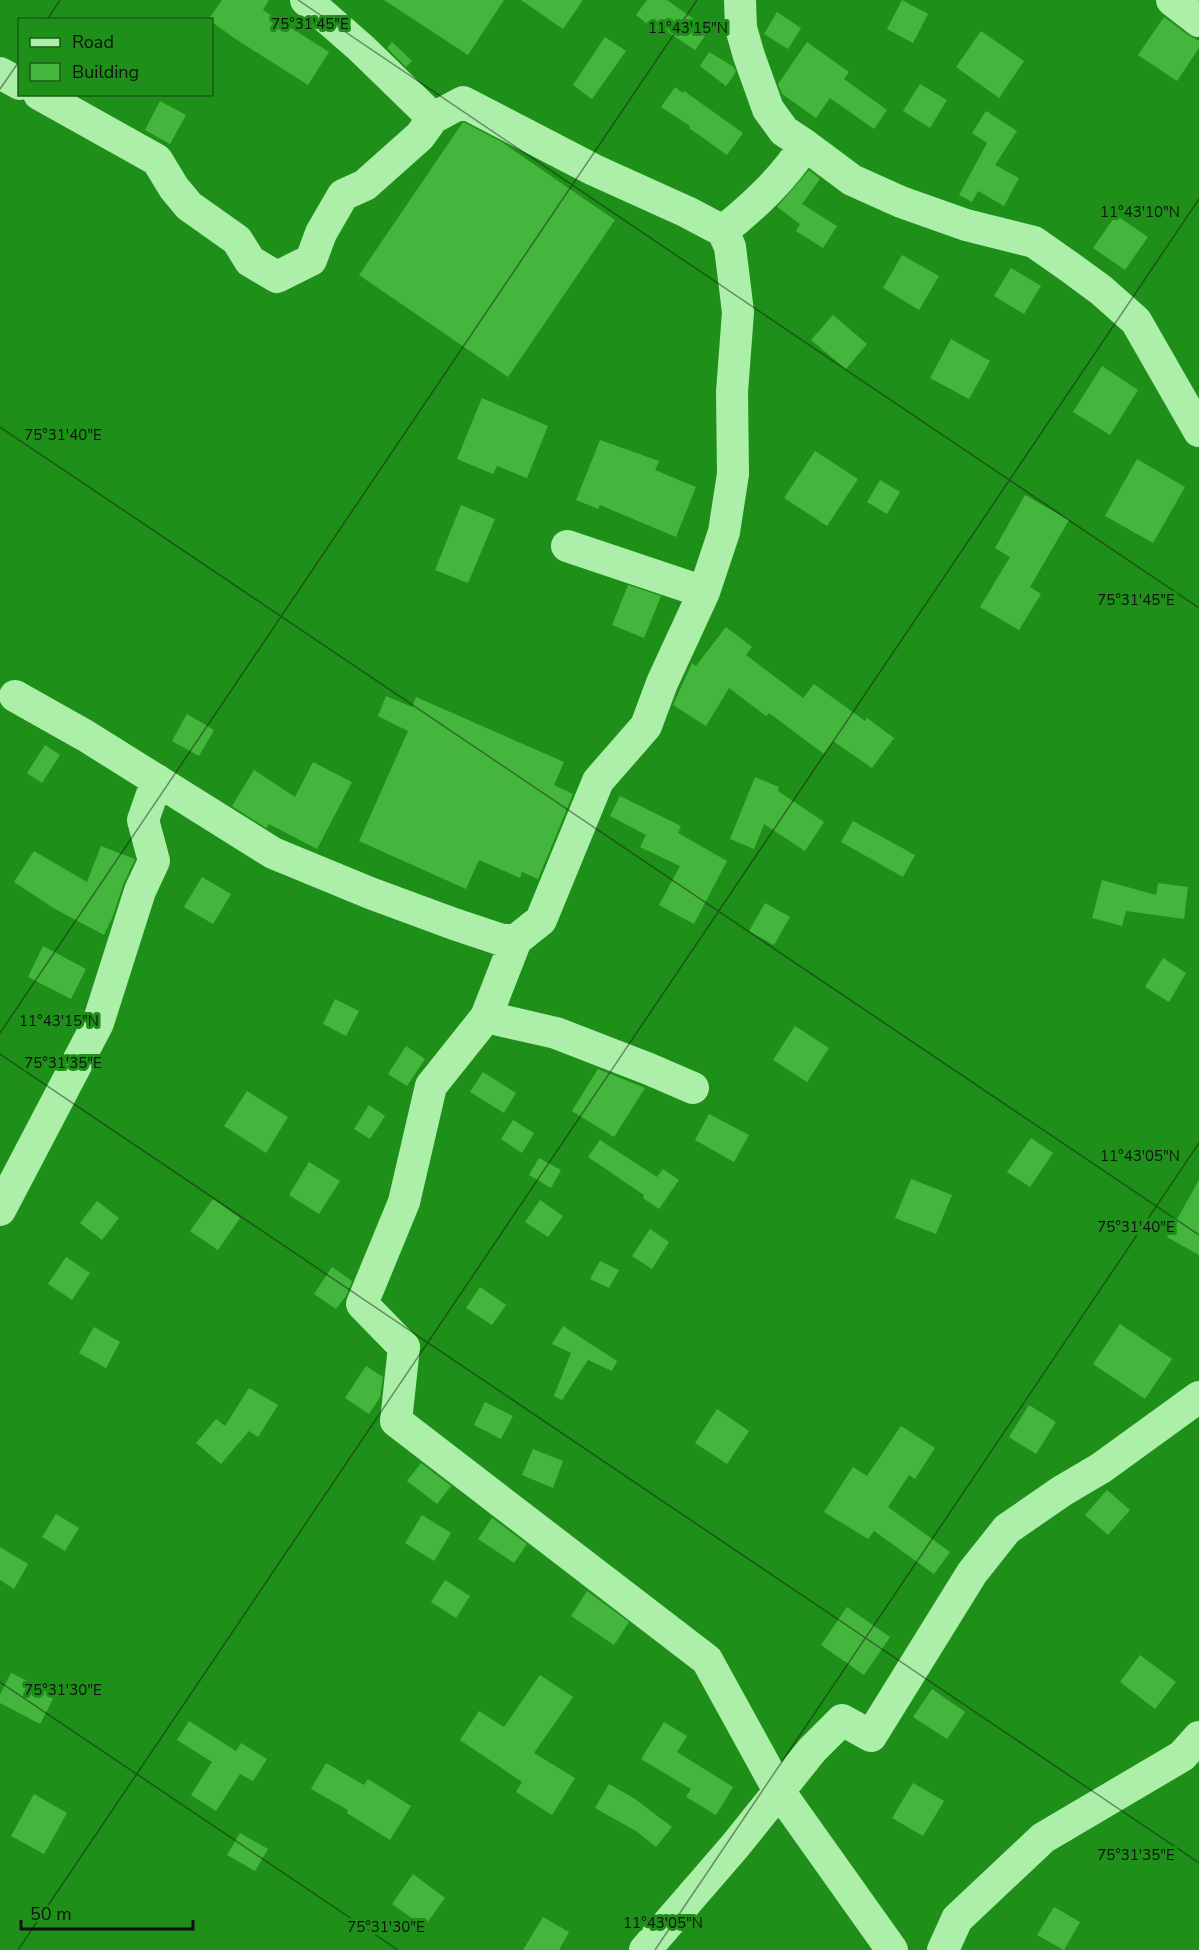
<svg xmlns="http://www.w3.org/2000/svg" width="1199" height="1950" viewBox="0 0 1199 1950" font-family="'Nunito Sans',sans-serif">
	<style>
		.building { fill: #44b63e }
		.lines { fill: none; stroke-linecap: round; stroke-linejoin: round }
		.minor { stroke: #acefa8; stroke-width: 32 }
		.ticks { fill: none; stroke: #111; stroke-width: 1.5; stroke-opacity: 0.45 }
		.ticks-label { font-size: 15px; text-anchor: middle; fill: #111; stroke: #1e901a; stroke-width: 6; stroke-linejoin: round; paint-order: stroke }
	</style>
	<rect width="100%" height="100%" fill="#1e901a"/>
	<path class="building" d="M 222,0 L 269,0 L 263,10 L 329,52 L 308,85 L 234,38 L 212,22 L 212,20 L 208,20 Z
		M 384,0 L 504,0 L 468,55 Z
		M 521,0 L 583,0 L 563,29 Z
		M 647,0 L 667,0 L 709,30 L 695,50 L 659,26 L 655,30 L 636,15 Z
		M 902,0 L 928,14 L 913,43 L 887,29 Z
		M 777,12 L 801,28 L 788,49 L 764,34 Z
		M 1164,17 L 1188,35 L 1199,41 L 1199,48 L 1177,81 L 1138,55 Z
		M 981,31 L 1024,61 L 999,98 L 956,67 Z
		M 605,37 L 626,51 L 592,99 L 573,85 Z
		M 392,42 L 412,61 L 406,67 L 387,48 Z
		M 807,42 L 849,72 L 844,79 L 887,110 L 874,129 L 830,98 L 816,118 L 782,94 L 778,84 Z
		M 709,52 L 734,67 L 736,72 L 726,86 L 700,66 Z
		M 920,84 L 947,100 L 930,128 L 903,111 Z
		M 675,87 L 683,93 L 684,91 L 743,133 L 727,155 L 689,128 L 690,126 L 661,107 Z
		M 160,101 L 186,115 L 170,144 L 145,130 Z
		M 986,111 L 1017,131 L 995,165 L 1019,178 L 1004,206 L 978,191 L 972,202 L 959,195 L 987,143 L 972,133 Z
		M 463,122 L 500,141 L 615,220 L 508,377 L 359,275 Z
		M 809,170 L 820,179 L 802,204 L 837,226 L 823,248 L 796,231 L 800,224 L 777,207 Z
		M 1116,215 L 1148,237 L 1125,270 L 1093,248 Z
		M 902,255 L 939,276 L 919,310 L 883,288 Z
		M 1011,268 L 1041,286 L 1024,314 L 994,296 Z
		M 833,315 L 867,344 L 846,369 L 811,340 Z
		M 951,339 L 990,361 L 969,399 L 930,378 Z
		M 1102,366 L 1138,390 L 1110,435 L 1073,412 Z
		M 482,398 L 548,426 L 527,478 L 497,466 L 493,474 L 457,459 Z
		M 600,440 L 659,461 L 655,470 L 696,487 L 676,537 L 600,505 L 598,509 L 576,500 Z
		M 815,451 L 858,479 L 827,526 L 784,498 Z
		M 1137,459 L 1185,487 L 1153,543 L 1105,516 Z
		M 880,480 L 900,492 L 887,514 L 867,502 Z
		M 1025,495 L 1069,520 L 1030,587 L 1041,594 L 1019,630 L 980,607 L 1010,557 L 995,548 Z
		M 461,505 L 495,519 L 468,583 L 435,570 Z
		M 628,585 L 661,596 L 644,638 L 612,625 Z
		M 726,627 L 752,647 L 746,655 L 803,698 L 814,684 L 865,721 L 867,718 L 894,738 L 872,768 L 833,741 L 824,754 L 769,713 L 766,716 L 729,688 L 706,726 L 673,705 L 692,663 L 696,666 Z
		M 386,696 L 412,707 L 416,697 L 564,762 L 554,785 L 573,794 L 538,879 L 522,872 L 520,878 L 479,860 L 466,889 L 359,841 L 408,731 L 378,716 Z
		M 187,714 L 214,730 L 199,756 L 172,741 Z
		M 45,745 L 60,755 L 42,783 L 27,773 Z
		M 313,762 L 352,782 L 317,849 L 269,824 L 266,828 L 232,806 L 254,770 L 295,797 Z
		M 755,777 L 779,787 L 778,791 L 824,822 L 805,851 L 764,824 L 754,849 L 730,839 Z
		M 620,796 L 681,826 L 678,833 L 727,861 L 694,924 L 659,905 L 680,866 L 640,847 L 646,835 L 610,816 Z
		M 853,821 L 915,855 L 903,877 L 841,842 Z
		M 101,846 L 135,859 L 123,885 L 113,916 L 104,935 L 55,909 L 14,882 L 34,851 L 87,882 Z
		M 202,877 L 231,894 L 213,924 L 184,907 Z
		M 1102,880 L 1156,895 L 1158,883 L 1188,887 L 1184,919 L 1126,911 L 1122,926 L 1092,918 Z
		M 765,903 L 790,917 L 774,945 L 749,931 Z
		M 43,946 L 86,969 L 71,999 L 28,977 Z
		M 1163,958 L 1186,973 L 1169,1002 L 1145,987 Z
		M 335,999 L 359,1011 L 346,1036 L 323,1024 Z
		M 795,1026 L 829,1048 L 807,1082 L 773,1060 Z
		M 406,1046 L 425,1059 L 407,1086 L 388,1074 Z
		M 598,1069 L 645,1088 L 614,1137 L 572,1111 Z
		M 483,1072 L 516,1093 L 504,1113 L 470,1092 Z
		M 247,1091 L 288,1117 L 266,1153 L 224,1126 Z
		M 369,1105 L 385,1116 L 370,1139 L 354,1129 Z
		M 709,1114 L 749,1135 L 734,1162 L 695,1140 Z
		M 513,1120 L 534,1133 L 522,1153 L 501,1139 Z
		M 1031,1138 L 1053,1153 L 1030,1187 L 1007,1172 Z
		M 600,1140 L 657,1177 L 663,1169 L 679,1180 L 659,1209 L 643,1198 L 644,1195 L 588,1157 Z
		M 539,1158 L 561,1170 L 551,1188 L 529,1175 Z
		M 309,1162 L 340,1181 L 319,1214 L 289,1195 Z
		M 911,1179 L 952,1195 L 936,1234 L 895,1218 Z
		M 1199,1180 L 1199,1255 L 1167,1237 Z
		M 213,1199 L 240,1218 L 218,1250 L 190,1231 Z
		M 540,1200 L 563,1216 L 548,1237 L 525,1222 Z
		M 97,1201 L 119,1218 L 102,1240 L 80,1223 Z
		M 650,1229 L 669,1242 L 652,1269 L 632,1256 Z
		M 66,1257 L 90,1273 L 72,1300 L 48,1284 Z
		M 600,1261 L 619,1270 L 609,1288 L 590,1279 Z
		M 332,1267 L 352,1281 L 346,1296 L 336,1309 L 314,1294 Z
		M 480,1287 L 506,1305 L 492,1325 L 466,1308 Z
		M 1120,1324 L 1172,1359 L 1145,1399 L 1093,1364 Z
		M 563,1326 L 617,1361 L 612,1371 L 588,1360 L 562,1400 L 554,1396 L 571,1353 L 552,1344 Z
		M 94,1327 L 120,1342 L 106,1368 L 79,1353 Z
		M 366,1366 L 383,1377 L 380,1397 L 369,1414 L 345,1398 Z
		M 249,1388 L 278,1405 L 258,1437 L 249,1431 L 221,1464 L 196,1443 L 216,1419 L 225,1426 Z
		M 485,1402 L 513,1416 L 501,1439 L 474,1425 Z
		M 1029,1405 L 1056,1422 L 1036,1454 L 1009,1437 Z
		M 717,1409 L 749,1431 L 727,1464 L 695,1443 Z
		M 901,1426 L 935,1448 L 915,1479 L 909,1475 L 888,1507 L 950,1552 L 934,1574 L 874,1531 L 868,1539 L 824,1512 L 853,1467 L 867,1476 Z
		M 533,1449 L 563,1461 L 553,1488 L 522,1475 Z
		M 421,1463 L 451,1486 L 437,1504 L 407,1481 Z
		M 1107,1490 L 1130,1510 L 1108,1535 L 1085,1515 Z
		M 56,1514 L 79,1528 L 65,1551 L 42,1537 Z
		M 422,1515 L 451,1533 L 434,1561 L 405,1543 Z
		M 492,1518 L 527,1544 L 514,1563 L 478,1539 Z
		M 0,1547 L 28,1564 L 14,1589 L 0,1580 Z
		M 445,1580 L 470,1596 L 456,1618 L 431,1602 Z
		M 587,1591 L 629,1622 L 614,1645 L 571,1616 Z
		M 847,1607 L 890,1637 L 864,1675 L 821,1645 Z
		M 1140,1655 L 1176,1682 L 1155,1709 L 1120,1682 Z
		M 11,1673 L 55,1695 L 40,1724 L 0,1703 L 0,1695 Z
		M 540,1675 L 573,1697 L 534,1753 L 575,1778 L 552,1815 L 516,1792 L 522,1782 L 460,1740 L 479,1711 L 504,1727 Z
		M 932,1689 L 965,1712 L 947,1739 L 913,1717 Z
		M 189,1721 L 236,1751 L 241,1743 L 267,1759 L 253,1781 L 240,1774 L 216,1811 L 191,1795 L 212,1762 L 177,1740 Z
		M 664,1722 L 687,1736 L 677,1752 L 733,1787 L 716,1815 L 686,1797 L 691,1789 L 641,1759 Z
		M 326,1763 L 364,1785 L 368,1779 L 411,1806 L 390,1840 L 347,1813 L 348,1810 L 311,1789 Z
		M 913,1783 L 944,1801 L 923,1836 L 892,1818 Z
		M 609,1784 L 635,1799 L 672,1827 L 656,1847 L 636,1831 L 595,1808 Z
		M 34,1794 L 67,1813 L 44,1854 L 11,1836 Z
		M 240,1833 L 268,1849 L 255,1871 L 227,1855 Z
		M 413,1874 L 445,1898 L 424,1927 L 392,1904 Z
		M 1054,1907 L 1080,1922 L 1064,1950 L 1037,1935 Z
		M 543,1917 L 569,1932 L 559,1950 L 523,1950 Z"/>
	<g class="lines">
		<path class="minor" d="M 306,0 L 361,48 L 433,118
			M 740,0 L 741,28 L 749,56 L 768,109 L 784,131 L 805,145 L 852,180 L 901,202 L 966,225 L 1034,242 L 1071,268 L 1101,290 L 1136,321 L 1199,431
			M 1172,0 L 1199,21
			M 0,73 L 20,84
			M 723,231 C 755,205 783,179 805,145
			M 567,546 L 704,592
			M 15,696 L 86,736 L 273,853 L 370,893 L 454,924 L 502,940 L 516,940 L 541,920 L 598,781 L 646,726 L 662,683 L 704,592 L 724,532 L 733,474 L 732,392 L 738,312 L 730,247 L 723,231 L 687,212 L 594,170 L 463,102 L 433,118 L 420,136 L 365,185 L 343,195 L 321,233 L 311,260 L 277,277 L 250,261 L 237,240 L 189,206 L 174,188 L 157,160 L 39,94
			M 516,940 L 486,1017 L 431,1086 L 404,1202 L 362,1304 L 404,1347 L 396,1421 L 707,1660 L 779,1791 L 892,1950
			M 486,1017 L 556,1033 L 649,1069 L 693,1088
			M 0,1210 L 98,1023 L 140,891 L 154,861 L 143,820 L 157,780
			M 645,1950 L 735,1846 L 812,1750 L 842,1720 L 871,1736 L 972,1573 L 1007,1529 L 1062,1491 L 1101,1468 L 1199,1397
			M 943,1950 L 957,1919 L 1043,1838 L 1182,1756 L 1199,1737"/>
	</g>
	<path class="ticks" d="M 298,0 L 1199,608M 47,20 L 60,0M 0,89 L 20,60M 0,427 L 1199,1235M 0,1033 L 697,0M 0,1054 L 1199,1863M 0,1682 L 398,1950M 18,1950 L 1199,199M 655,1950 L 1199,1143"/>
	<g class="ticks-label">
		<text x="310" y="29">75°31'45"E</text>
		<text x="688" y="33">11°43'15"N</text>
		<text x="1140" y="217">11°43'10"N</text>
		<text x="63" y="440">75°31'40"E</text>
		<text x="1136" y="605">75°31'45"E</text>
		<text x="59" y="1026">11°43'15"N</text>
		<text x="63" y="1068">75°31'35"E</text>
		<text x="1140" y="1161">11°43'05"N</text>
		<text x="1136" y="1232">75°31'40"E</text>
		<text x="63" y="1695">75°31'30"E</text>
		<text x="1136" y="1860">75°31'35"E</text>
		<text x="663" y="1928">11°43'05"N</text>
		<text x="386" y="1932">75°31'30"E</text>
	</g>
	<rect x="18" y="18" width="195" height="78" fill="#1e901a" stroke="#195d16" stroke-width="1.5"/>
	<rect x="30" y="38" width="30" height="9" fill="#acefa8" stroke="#195d16" stroke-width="1.5"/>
	<text x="72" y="48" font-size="18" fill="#111111">Road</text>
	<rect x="30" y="63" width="30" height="18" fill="#44b63e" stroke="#195d16" stroke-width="1.5"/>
	<text x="72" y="78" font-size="18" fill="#111111">Building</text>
	<path d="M21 1920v9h172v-9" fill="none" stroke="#111111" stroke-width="3"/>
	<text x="30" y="1920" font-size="18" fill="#111111" stroke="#1e901a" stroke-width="4.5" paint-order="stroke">50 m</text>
</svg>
